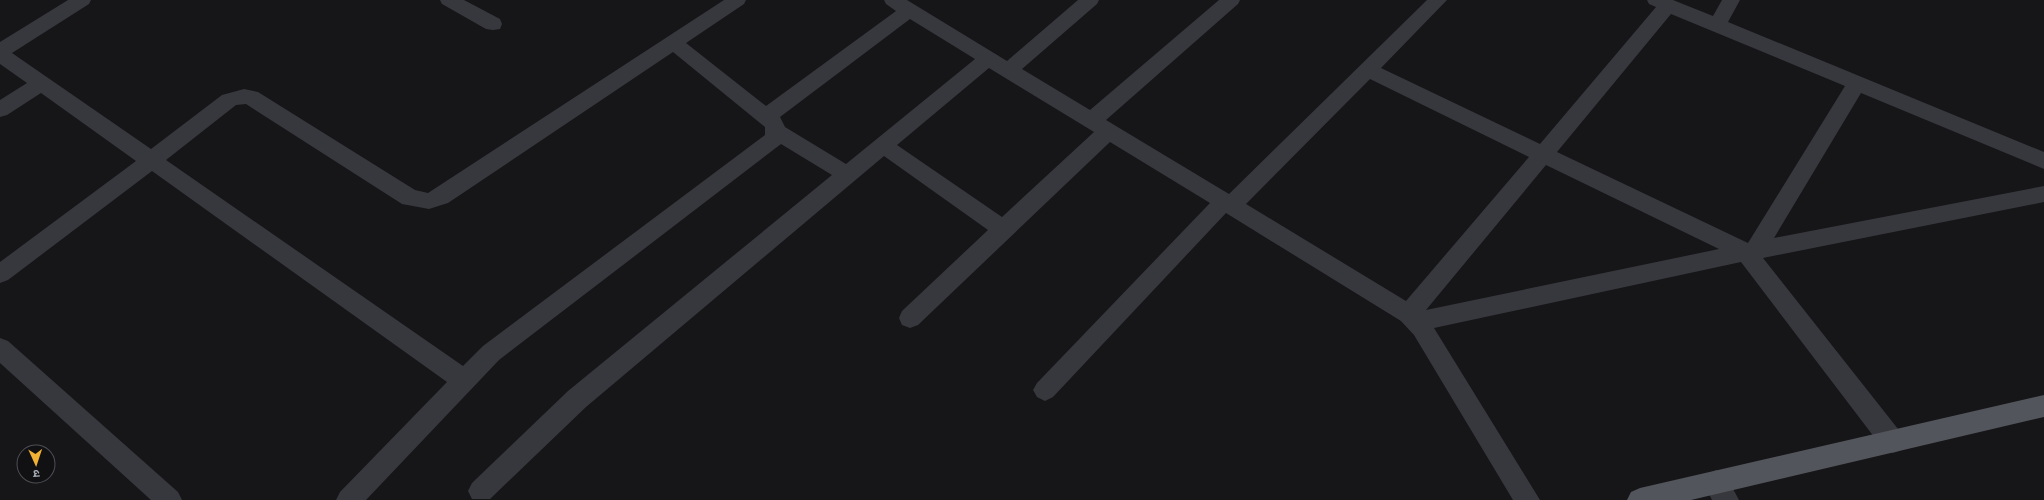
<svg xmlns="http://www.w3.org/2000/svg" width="2044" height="500" viewBox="0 0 2044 500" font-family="Arial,'Noto Sans Devanagari',sans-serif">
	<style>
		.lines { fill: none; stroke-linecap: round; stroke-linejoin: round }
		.street { fill: #37383d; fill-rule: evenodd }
		.primary { fill: #53555c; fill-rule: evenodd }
	</style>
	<rect width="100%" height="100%" fill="#161618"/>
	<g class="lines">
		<path class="street" d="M 68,0 L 91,0 L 89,4 L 12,53 L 151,149 L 222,95 L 244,89 L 258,92 L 415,190 L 428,193 L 724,0 L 746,0 L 744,4 L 686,43 L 766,106 L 896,11 L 886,4 L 884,0 L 907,0 L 1007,61 L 1078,0 L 1099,0 L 1097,4 L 1022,69 L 1090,110 L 1219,0 L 1240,0 L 1238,4 L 1106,120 L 1229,194 L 1427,0 L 1447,0 L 1381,68 L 1540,144 L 1656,7 L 1649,4 L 1647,0 L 1673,0 L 1713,16 L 1722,0 L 1740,0 L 1728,22 L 2044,152 L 2044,169 L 1861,93 L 1774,238 L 2044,186 L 2044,202 L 1763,258 L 1902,434 L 1905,442 L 1902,450 L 1893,453 L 1884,450 L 1741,262 L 1434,328 L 1540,500 L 1513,500 L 1414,335 L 1401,321 L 1226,213 L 1053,397 L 1045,401 L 1037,397 L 1033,390 L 1037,383 L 1210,203 L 1110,142 L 918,325 L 910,328 L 902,325 L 899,318 L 902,311 L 988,230 L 884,156 L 586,407 L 490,499 L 472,499 L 468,491 L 472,483 L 568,391 L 832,175 L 781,144 L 499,360 L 366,500 L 336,500 L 340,492 L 447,382 L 152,171 L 8,280 L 0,283 L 0,262 L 136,161 L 41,93 L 7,115 L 0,117 L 0,100 L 27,83 L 0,64 L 0,42 ZM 1671,14 L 1845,86 L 1748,243 L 1557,152 ZM 910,19 L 975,59 L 846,164 L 785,127 L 780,117 ZM 673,52 L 765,127 L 765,135 L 483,346 L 463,366 L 166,160 L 236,105 L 246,104 L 402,204 L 429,209 L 448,203 ZM 989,68 L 1094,132 L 1002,217 L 897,145 ZM 1370,79 L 1529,157 L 1406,301 L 1246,204 ZM 1546,165 L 1719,249 L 1426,310 Z
			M 440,0 L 464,0 L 500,19 L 502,24 L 500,29 L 493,30 L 486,29 L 442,4 Z
			M 0,338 L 8,341 L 178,492 L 182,500 L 151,500 L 0,363 Z
			M 1716,470 L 1725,474 L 1739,500 L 1712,500 L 1703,482 L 1707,474 Z"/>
		<path class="primary" d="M 2044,395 L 2044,417 L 1691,500 L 1627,500 L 1631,492 L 1640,488 Z"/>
	</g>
	<g transform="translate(36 464) rotate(177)"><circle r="19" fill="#111113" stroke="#4d4f55"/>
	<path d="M0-3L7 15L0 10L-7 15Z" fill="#f2b134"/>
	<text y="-6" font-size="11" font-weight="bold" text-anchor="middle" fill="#a8adb8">उ</text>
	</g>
</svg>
